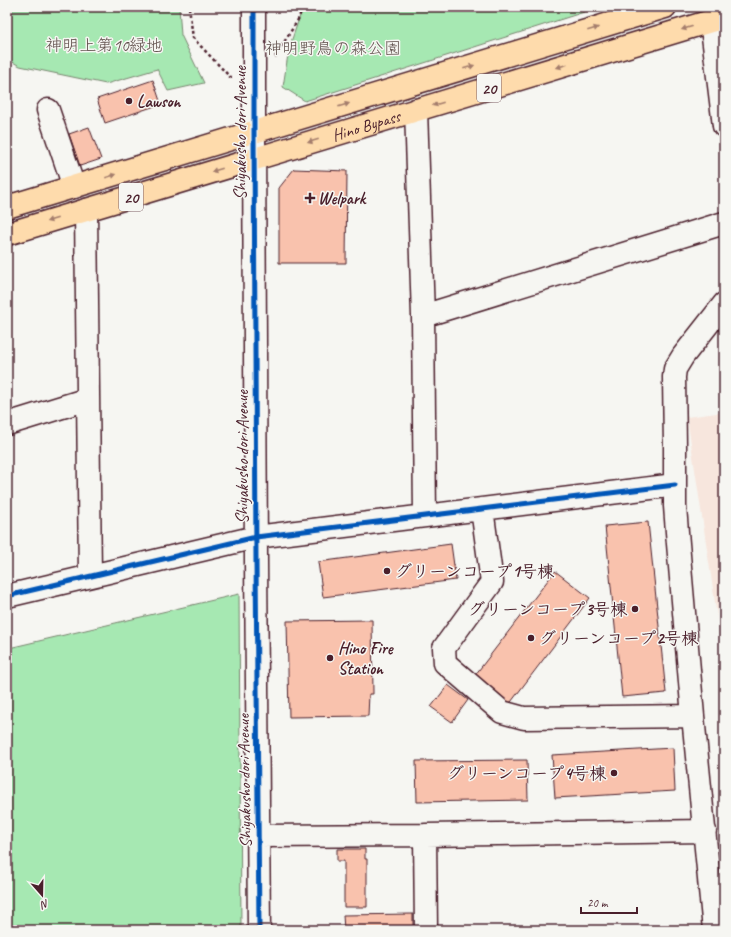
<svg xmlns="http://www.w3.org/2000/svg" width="731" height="937" viewBox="0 0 731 937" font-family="Caveat,'Klee One',sans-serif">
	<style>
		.built { fill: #f7e6dd }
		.green { fill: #a6e8b2; stroke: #78846e }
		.building { fill: #f9c2ad; stroke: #4a1f2b }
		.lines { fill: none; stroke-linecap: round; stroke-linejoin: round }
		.minor-casing { stroke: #4a1f2b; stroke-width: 25 }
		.highway-casing { stroke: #4a1f2b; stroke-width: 25 }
		.path { stroke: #4a1f2b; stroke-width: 2.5; stroke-dasharray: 3 3; stroke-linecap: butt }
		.minor { stroke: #f6f6f2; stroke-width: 22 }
		.highway { stroke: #fedbac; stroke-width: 22 }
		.cycleway-casing { stroke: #f6f6f2; stroke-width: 8 }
		.cycleway { stroke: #0057b8; stroke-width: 5 }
		.oneway { fill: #a47d6c }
		.poi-dot { fill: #4a1f2b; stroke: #f6f6f2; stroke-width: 1.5 }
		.labels { text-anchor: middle; stroke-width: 3; stroke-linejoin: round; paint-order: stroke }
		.shield { fill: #f6f6f2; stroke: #7e6067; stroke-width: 1 }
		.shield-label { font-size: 16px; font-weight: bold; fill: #4a1f2b }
		.park-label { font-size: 17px; fill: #61514d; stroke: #f6f6f2 }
		.poi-label { font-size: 17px; font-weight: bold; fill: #4a1f2b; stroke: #f6f6f2; text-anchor: start }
		.street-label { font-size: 17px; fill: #4a1f2b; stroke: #f6f6f2 }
	</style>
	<rect width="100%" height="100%" fill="#f6f6f2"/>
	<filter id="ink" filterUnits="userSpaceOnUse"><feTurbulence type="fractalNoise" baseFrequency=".025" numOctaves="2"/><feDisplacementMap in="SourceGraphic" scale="8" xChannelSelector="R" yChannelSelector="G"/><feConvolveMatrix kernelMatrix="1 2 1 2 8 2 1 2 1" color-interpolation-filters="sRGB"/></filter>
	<g filter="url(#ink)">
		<path class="built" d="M 724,412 L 724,662 L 687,417 Z"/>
		<path class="green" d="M 7,7 L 179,7 L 181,35 L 204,83 L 168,91 L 157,69 L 106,84 L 20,66 L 7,59 Z
			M 303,7 L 600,7 L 305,101 L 283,87 L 289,48 Z
			M 239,594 L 241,930 L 7,930 L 7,643 L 9,648 Z"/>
		<path class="building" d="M 153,80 L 161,104 L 105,123 L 97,99 Z
			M 89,127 L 101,159 L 80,166 L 69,134 Z
			M 294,169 L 347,171 L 346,263 L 279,263 L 279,188 Z
			M 648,522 L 666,693 L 622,697 L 605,526 Z
			M 451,544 L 456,580 L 323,597 L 318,562 Z
			M 555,571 L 590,598 L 508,706 L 472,679 Z
			M 372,620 L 373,694 L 369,694 L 368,716 L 289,717 L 287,621 Z
			M 448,685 L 468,700 L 452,722 L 431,707 Z
			M 673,748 L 675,791 L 555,798 L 552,755 Z
			M 527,760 L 528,800 L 417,802 L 416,761 Z
			M 337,849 L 365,849 L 365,859 L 367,859 L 367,907 L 344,907 L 344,861 L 337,861 Z
			M 413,914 L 413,930 L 344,930 L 343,915 Z
			M 551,928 L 610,929 L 610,930 L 551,930 Z"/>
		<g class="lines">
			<defs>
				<path id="minor" d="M 254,7 L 254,132 L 256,561 L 259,930
					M 711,20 L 724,126
					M 48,110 L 74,187
					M 416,110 L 423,316 L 425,516
					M 86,210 L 90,576
					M 423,316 L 724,223
					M 7,424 L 88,399
					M 482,509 L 492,582 L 444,648 L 445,663 L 502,712 L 524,718 L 693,716
					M 7,596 L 256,537 L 675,485
					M 425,835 L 426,930
					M 258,836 L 425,835 L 705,831
					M 714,930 L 693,716 L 677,532 L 675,506 L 675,447 L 674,377 L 675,369 L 683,356 L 724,304"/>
				<g id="highway">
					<path d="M 7,207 L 665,7"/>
					<path id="s1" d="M 7,234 L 724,17"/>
				</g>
			</defs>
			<use href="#minor" class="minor-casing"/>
			<use href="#highway" class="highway-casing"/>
			<path class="path" d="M 189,7 L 193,38 L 230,77 L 233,77
				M 275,57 L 299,18 L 302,7"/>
			<use href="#minor" class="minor"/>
			<use href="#highway" class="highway"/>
			<defs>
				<path id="cycleway" d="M 254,7 L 254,132 L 256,561 L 259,930
					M 7,596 L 256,537 L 675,485"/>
			</defs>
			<use href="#cycleway" class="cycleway-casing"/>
			<use href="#cycleway" class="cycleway"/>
		</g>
		<defs><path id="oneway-solid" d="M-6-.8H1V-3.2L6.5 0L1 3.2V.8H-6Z"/></defs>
		<g class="oneway">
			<use href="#oneway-solid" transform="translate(687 28) rotate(163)"/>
			<use href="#oneway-solid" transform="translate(593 29) rotate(-17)"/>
			<use href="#oneway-solid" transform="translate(562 66) rotate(163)"/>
			<use href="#oneway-solid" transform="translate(469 67) rotate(-17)"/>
			<use href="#oneway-solid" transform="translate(438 104) rotate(163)"/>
			<use href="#oneway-solid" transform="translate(344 105) rotate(-17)"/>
			<use href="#oneway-solid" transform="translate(313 141) rotate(163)"/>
			<use href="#oneway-solid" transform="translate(217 170) rotate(163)"/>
			<use href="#oneway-solid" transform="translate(111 176) rotate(-17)"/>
			<use href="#oneway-solid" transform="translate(52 220) rotate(163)"/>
		</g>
	</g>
	<g class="poi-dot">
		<circle cx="129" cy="101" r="4"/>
		<path d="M308 192h4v4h4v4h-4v4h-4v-4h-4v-4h4z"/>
		<circle cx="387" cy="571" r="4"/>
		<circle cx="635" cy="609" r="4"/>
		<circle cx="531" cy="638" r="4"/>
		<circle cx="330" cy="658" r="4"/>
		<circle cx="614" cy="773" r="4"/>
	</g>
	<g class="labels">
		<g class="shield">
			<rect x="477" y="74" width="24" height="28" rx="3"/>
			<rect x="119" y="183" width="24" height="28" rx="3"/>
		</g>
		<g class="shield-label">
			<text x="489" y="94">20</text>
			<text x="131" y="203">20</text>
		</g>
		<g class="park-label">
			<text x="104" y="51">神明上第10緑地</text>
			<text x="333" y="54">神明野鳥の森公園</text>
		</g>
		<g class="poi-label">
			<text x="137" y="107">Lawson</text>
			<text x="318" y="204">Welpark</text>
			<text x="395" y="577">グリーンコープ1号棟</text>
			<text x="627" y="615" text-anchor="end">グリーンコープ3号棟</text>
			<text x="539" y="644">グリーンコープ2号棟</text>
			<text x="338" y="654">Hino Fire<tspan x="338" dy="20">Station</tspan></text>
			<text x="606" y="779" text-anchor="end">グリーンコープ4号棟</text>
		</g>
		<g class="street-label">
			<text dy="6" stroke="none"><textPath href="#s1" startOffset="375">Hino Bypass</textPath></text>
			<text transform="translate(240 133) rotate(-90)" y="6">Shiyakusho dori Avenue</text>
			<text transform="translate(242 457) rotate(-90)" y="6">Shiyakusho dori Avenue</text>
			<text transform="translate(244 781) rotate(-91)" y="6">Shiyakusho dori Avenue</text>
		</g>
	</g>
	<rect width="731" height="937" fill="none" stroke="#f6f6f2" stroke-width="24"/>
	<rect x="12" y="12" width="707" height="913" fill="none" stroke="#4a1f2b" stroke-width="1.5" filter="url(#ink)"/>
	<g transform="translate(42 895) rotate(160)" stroke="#f6f6f2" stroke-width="3" paint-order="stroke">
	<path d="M0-3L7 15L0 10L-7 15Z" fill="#4a1f2b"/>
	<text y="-6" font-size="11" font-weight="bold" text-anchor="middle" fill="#4a1f2b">N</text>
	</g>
	<path d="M581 907v6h56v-6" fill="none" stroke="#4a1f2b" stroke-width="2"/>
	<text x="587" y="907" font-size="12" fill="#4a1f2b" stroke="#f6f6f2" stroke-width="3" paint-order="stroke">20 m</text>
</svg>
